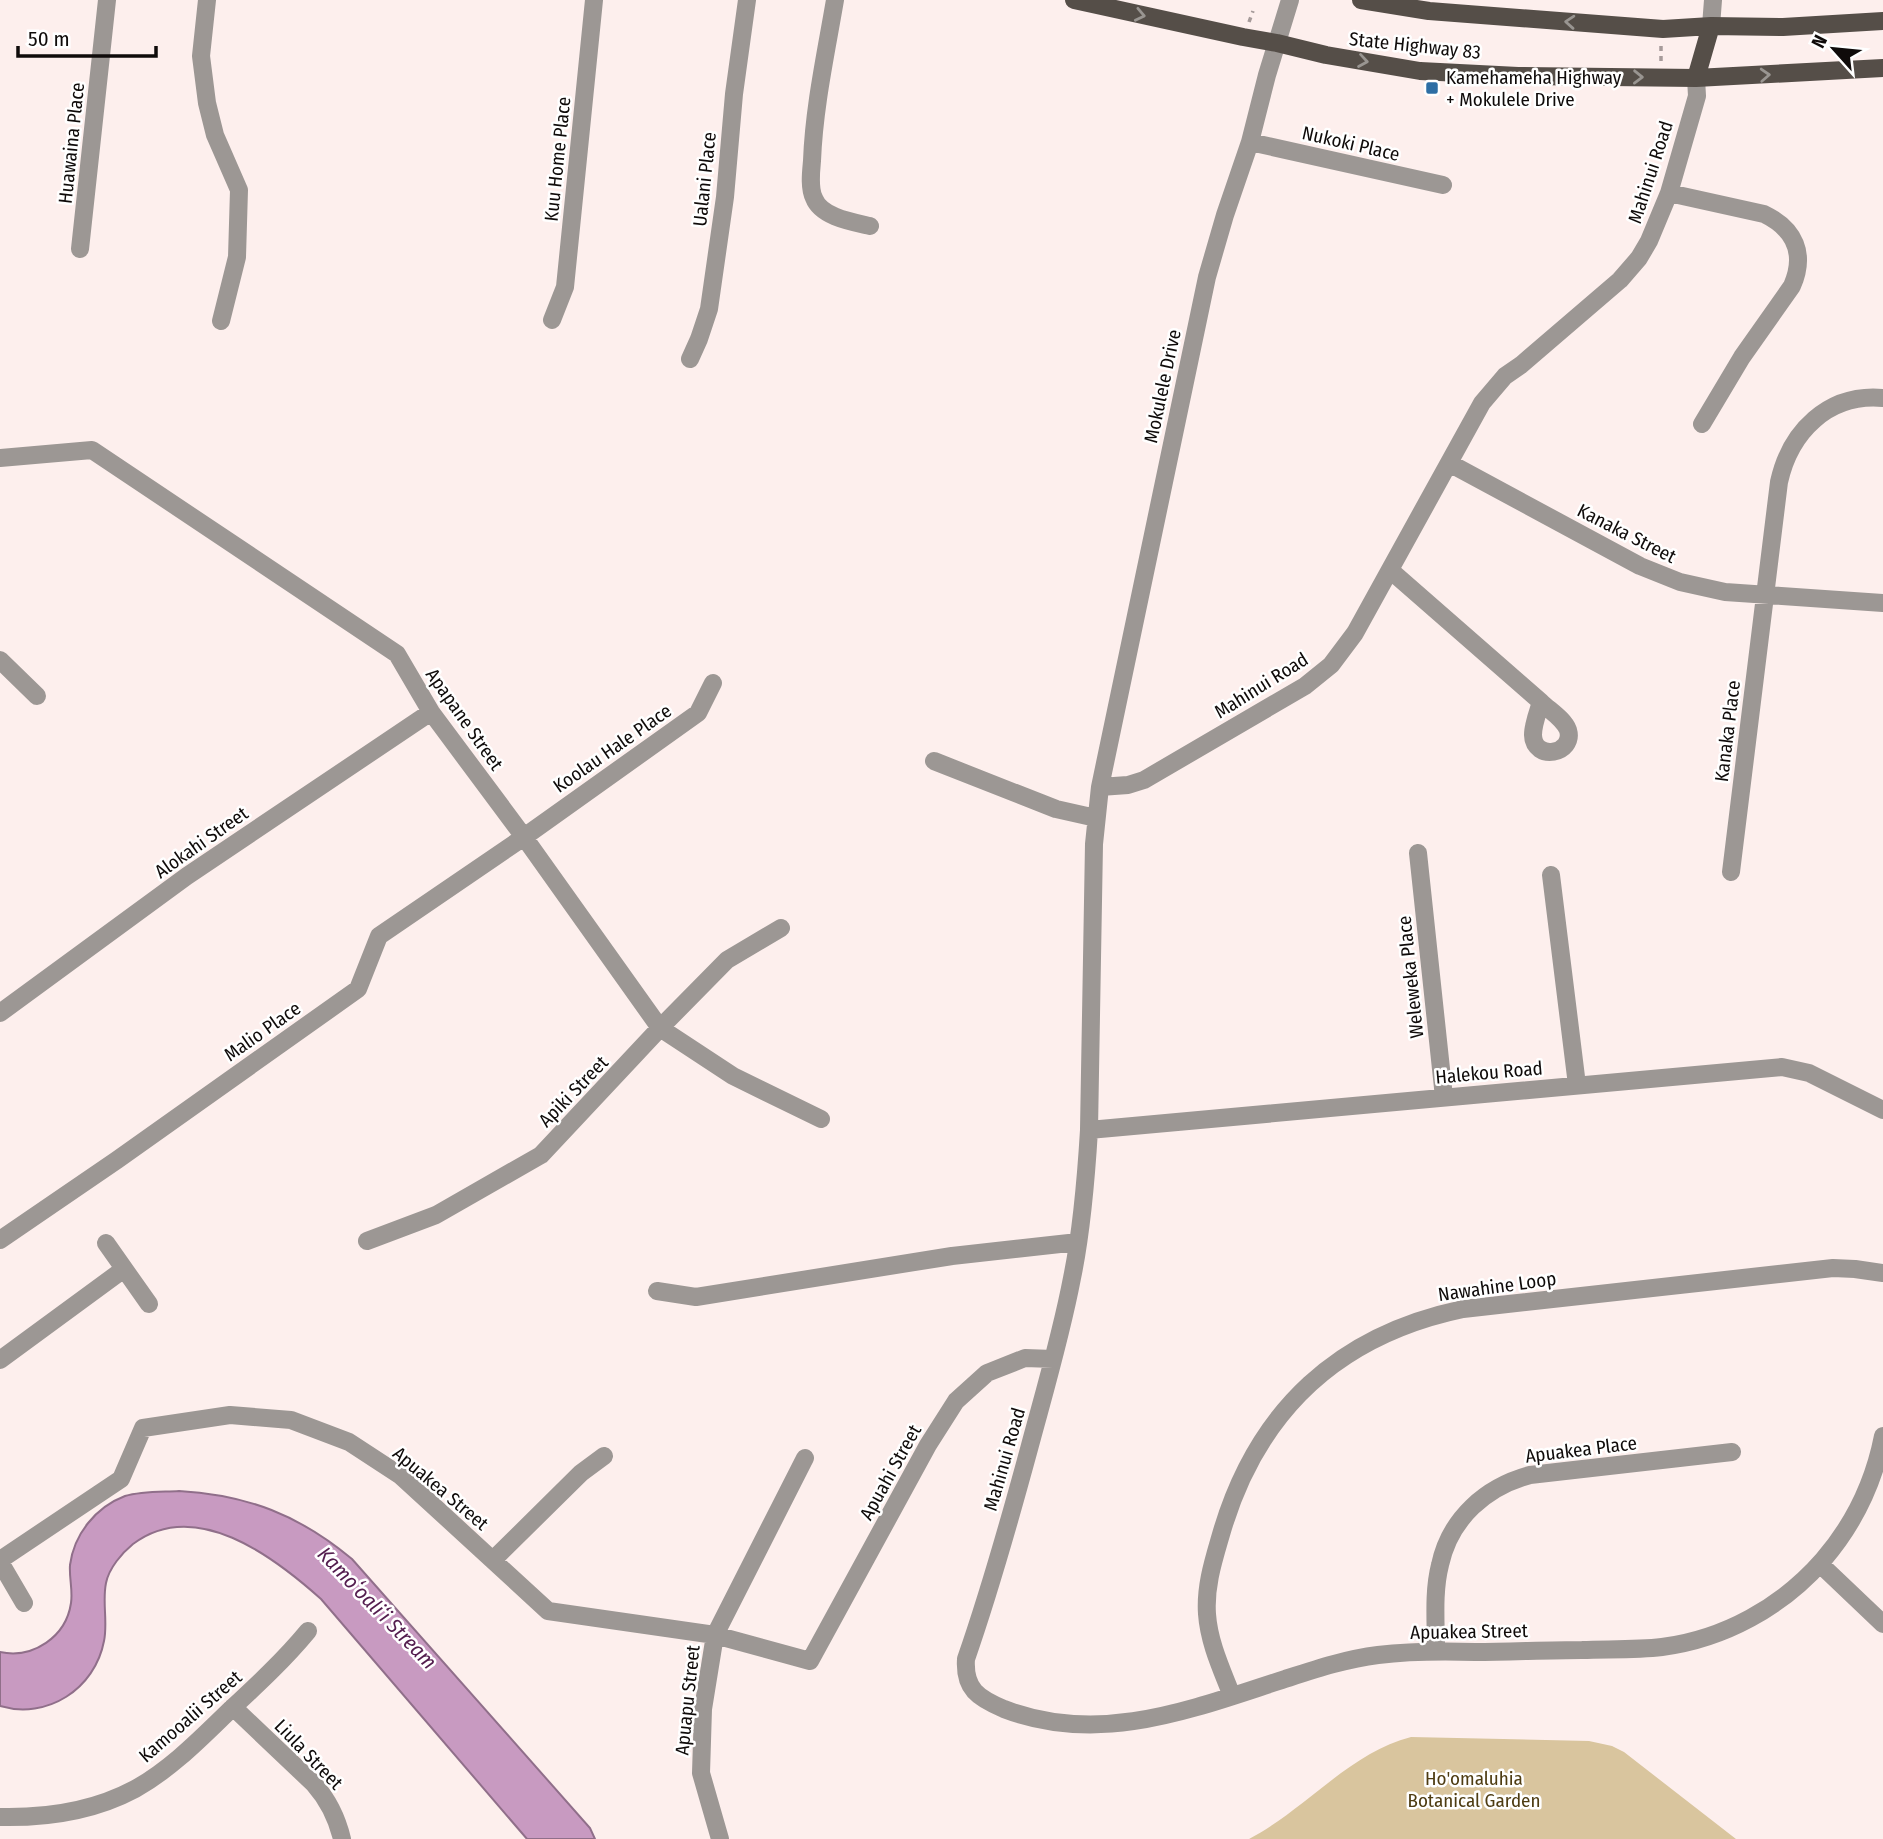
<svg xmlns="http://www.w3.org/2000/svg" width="1883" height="1839" viewBox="0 0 1883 1839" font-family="'Fira Sans Condensed',sans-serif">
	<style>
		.green { fill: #d9c59e }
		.water { fill: #c89ac1; stroke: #906f8a; stroke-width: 2 }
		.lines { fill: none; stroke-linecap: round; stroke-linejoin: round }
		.path { stroke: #a69b9a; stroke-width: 3.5; stroke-dasharray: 5 5; stroke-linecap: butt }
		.minor { stroke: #9c9794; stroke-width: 18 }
		.major { stroke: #554e48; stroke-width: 18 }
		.oneway { stroke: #999591 }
		.poi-dot { fill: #2d6ea4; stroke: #fff; stroke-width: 2.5 }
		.labels { text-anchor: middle; stroke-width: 5; stroke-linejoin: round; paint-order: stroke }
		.street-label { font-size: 19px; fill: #0f0b0a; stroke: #fff }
		.poi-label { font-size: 19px; fill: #0f0b0a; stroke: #fff; text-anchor: start }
		.park-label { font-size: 19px; fill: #4e3c12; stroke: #fff }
		.water-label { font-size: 21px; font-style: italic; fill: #531d4e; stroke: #fff }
	</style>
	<rect width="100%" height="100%" fill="#fdefed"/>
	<path class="green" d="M 1411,1737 L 1589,1741 L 1612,1746 L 1624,1752 L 1736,1839 L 1249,1839 C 1305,1810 1349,1753 1411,1737 Z"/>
	<path class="water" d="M 179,1491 C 248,1495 299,1515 352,1559 L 590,1828 L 595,1839 L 527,1839 L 321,1599 C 273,1556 195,1497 133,1544 C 122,1553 109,1568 106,1583 C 102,1602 108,1622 104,1641 C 95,1689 47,1720 0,1706 L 0,1652 C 33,1659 66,1637 71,1603 C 73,1590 69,1578 70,1565 C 74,1534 96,1507 125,1496 C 142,1491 161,1492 179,1491 Z"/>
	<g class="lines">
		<path class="path" d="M 1249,22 L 1253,11
			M 1661,61 L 1661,44"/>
		<path class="minor" d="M 207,0 L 201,56 L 207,103 L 215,135 L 239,190 L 237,257 L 221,321
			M 835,0 C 826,53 814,107 812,161 C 811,172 809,188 814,198 C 821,217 852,222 870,226
			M 1711,26 L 1713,0
			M 1696,78 L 1697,96 L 1669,193 L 1649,241 L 1639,258 L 1620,280 L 1521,365 L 1505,376 L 1482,403 L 1355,633 L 1331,665 L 1305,686 L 1144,780 L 1128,785 L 1100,787 L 1094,844 L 1089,1130 C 1086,1180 1082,1230 1072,1278 C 1061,1336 1044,1393 1029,1449 C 1010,1519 990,1590 966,1659 C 964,1689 978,1698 1004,1709 C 1101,1746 1192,1709 1285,1679 C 1316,1669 1346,1659 1378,1655 C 1411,1651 1442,1651 1475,1652 C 1510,1652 1546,1650 1582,1650 C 1608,1649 1636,1650 1662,1647 C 1724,1639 1782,1607 1823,1560 C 1854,1524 1874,1482 1883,1436
			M 1250,142 L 1443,185
			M 1669,193 L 1764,214 C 1795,229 1806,254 1792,286 L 1742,357 L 1702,424
			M 80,249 L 107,0
			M 552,320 L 565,287 L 594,0
			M 690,359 L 699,339 L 709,309 L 725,197 L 734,94 L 747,0
			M 0,458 L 92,450 L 397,654 L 431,712 L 524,837 L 660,1028 L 733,1076 L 821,1119
			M 1449,463 L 1640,566 L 1680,582 L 1725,592 L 1883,603
			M 1390,570 L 1541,702 C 1549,710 1564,719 1568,730 C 1575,754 1534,762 1533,735 C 1533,724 1538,712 1541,702
			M 0,660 L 37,696
			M 934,761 L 1056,809 L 1096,818
			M 1100,787 L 1207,277 L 1225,215 L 1250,142 L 1267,75 L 1290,0
			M 1418,853 L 1444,1097
			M 1731,872 L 1779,482 C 1790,432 1828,393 1883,398
			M 1551,875 L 1577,1085
			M 0,1013 L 187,876 L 431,712
			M 1089,1130 L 1782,1067 L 1809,1073 L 1883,1110
			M 0,1240 L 117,1160 L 358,989 L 379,936 L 524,837 L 698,713 L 713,683
			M 367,1241 L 436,1215 L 541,1155 L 660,1028 L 727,960 L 781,928
			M 106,1243 L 149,1304
			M 657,1291 L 696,1297 L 952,1256 L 1078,1242
			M 0,1360 L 124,1269
			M 0,1560 L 121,1479 L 143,1428 L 230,1415 L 291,1420 L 349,1442 L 401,1476 L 548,1611 L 715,1635 L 810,1661 L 928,1445 L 956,1401 L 987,1373 L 1025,1358 L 1053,1359
			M 493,1560 L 581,1473 L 604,1456
			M 0,1562 L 24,1603
			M 1820,1564 L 1883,1624
			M 1436,1651 C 1436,1623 1433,1592 1440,1565 C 1450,1518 1486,1487 1530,1475 L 1732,1452
			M 1232,1696 C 1222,1670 1209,1643 1207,1614 C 1205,1585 1214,1559 1222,1531 C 1258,1410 1339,1335 1463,1309 L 1833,1268 L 1855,1269 L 1883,1273
			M 233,1707 L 314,1784 C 329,1801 337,1818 342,1839
			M 0,1817 C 45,1818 94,1811 135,1789 C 171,1769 200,1739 229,1711 C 257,1685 284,1660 308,1631
			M 720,1839 L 701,1773 L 703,1709 L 715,1635 L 805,1458"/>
		<path class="major" d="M 1074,0 L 1243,37 L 1277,43 L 1326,55 L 1420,71 L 1518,76 L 1696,78 L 1883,68
			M 1361,0 L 1429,11 L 1663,29 L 1711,26 L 1783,27 L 1883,21
			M 1696,78 L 1711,26"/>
	</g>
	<defs><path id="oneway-chevron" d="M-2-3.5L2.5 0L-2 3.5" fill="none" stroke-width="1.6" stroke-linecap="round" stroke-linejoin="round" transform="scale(1.75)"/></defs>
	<g class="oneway">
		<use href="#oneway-chevron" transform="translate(1140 15) rotate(12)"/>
		<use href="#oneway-chevron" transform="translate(1570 22) rotate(-176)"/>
		<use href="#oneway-chevron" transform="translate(1363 61) rotate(9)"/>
		<use href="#oneway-chevron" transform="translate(1765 75) rotate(-3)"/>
		<use href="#oneway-chevron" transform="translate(1638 77) rotate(1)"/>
	</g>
	<rect class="poi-dot" x="1425" y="81" width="14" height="14" rx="3.5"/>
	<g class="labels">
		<g class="street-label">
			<text transform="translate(1415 45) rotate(6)" y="7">State Highway 83</text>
			<text transform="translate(71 143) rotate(-84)" y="7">Huawaina Place</text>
			<text transform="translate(1351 143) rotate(13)" y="7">Nukoki Place</text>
			<text transform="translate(557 159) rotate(-84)" y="7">Kuu Home Place</text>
			<text transform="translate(1650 172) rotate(-72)" y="7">Mahinui Road</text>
			<text transform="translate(704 179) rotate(-84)" y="7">Ualani Place</text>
			<text transform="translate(1162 386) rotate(-78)" y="7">Mokulele Drive</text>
			<text transform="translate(1627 533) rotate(27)" y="7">Kanaka Street</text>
			<text transform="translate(1261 685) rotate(-32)" y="7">Mahinui Road</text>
			<text transform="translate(465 719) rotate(55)" y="7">Apapane Street</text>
			<text transform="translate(1727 731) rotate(-83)" y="7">Kanaka Place</text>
			<text transform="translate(612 748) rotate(-35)" y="7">Koolau Hale Place</text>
			<text transform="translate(201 842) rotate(-35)" y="7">Alokahi Street</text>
			<text transform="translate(1410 977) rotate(-96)" y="7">Weleweka Place</text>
			<text transform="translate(262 1031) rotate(-35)" y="7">Malio Place</text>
			<text transform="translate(1489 1072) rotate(-5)" y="7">Halekou Road</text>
			<text transform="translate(573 1091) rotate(-46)" y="7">Apiki Street</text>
			<text transform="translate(1497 1286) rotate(-8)" y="7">Nawahine Loop</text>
			<text transform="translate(1581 1449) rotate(-7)" y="7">Apuakea Place</text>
			<text transform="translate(1004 1459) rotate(-74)" y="7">Mahinui Road</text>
			<text transform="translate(890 1472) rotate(-61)" y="7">Apuahi Street</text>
			<text transform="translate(441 1488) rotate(40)" y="7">Apuakea Street</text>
			<text transform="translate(1469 1631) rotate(-1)" y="7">Apuakea Street</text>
			<text transform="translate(687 1700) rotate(-84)" y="7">Apuapu Street</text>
			<text transform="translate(190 1716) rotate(-41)" y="7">Kamooalii Street</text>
			<text transform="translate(309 1754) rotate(46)" y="7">Liula Street</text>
		</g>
		<g class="poi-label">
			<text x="1446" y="84">Kamehameha Highway<tspan x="1446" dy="22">+ Mokulele Drive</tspan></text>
		</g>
		<g class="park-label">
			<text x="1474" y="1785">Ho'omaluhia<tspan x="1474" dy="22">Botanical Garden</tspan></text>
		</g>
		<g class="water-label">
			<text transform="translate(377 1608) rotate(46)" y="7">Kamoʻoaliʻi Stream</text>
		</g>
	</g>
	<g transform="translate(1834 49) rotate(297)" stroke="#ffffff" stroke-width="5" paint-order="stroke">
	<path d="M0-5L12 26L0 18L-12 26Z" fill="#0f0b0a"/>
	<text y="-10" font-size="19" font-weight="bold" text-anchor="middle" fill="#0f0b0a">N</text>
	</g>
	<path d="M18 46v10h138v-10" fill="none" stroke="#0f0b0a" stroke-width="3.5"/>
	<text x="28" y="46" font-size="21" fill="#0f0b0a" stroke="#ffffff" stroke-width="5" paint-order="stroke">50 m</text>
</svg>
